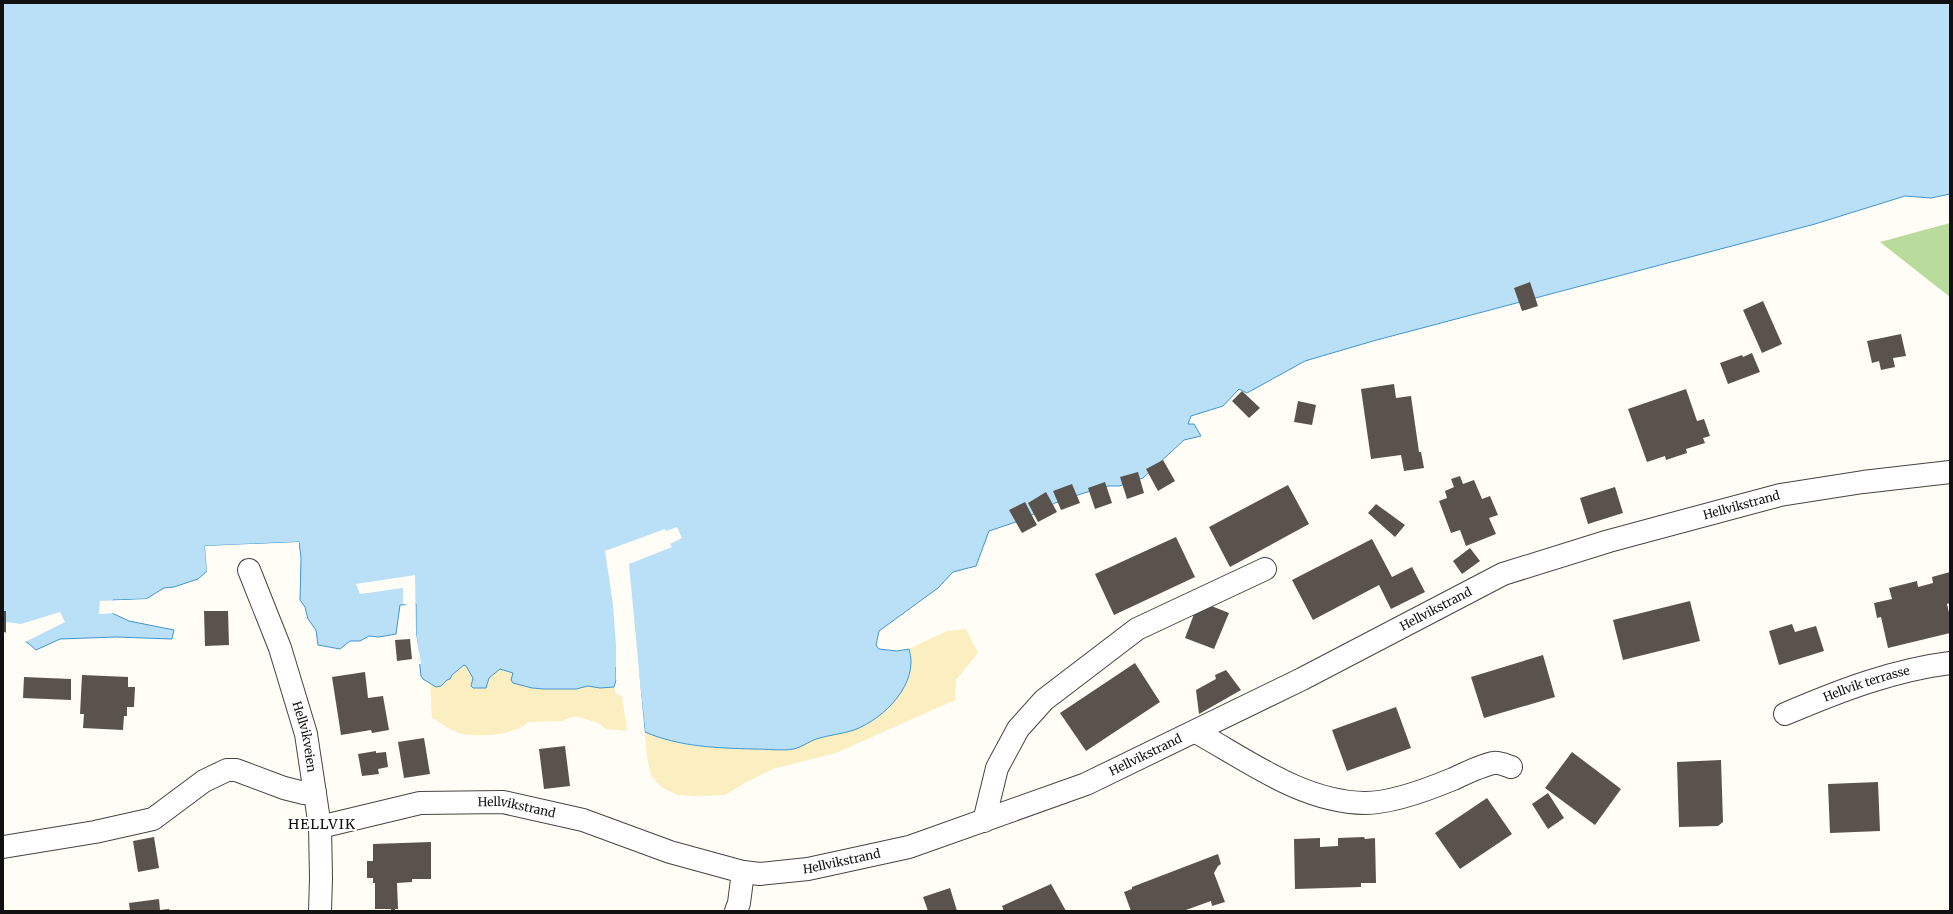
<svg xmlns="http://www.w3.org/2000/svg" width="1953" height="914" viewBox="0 0 1953 914" font-family="Merriweather,serif">
	<style>
		.forest { fill: #b9dc9c }
		.sand { fill: #fbeec1 }
		.water { fill: #b9e0f7; stroke: #3f96cf }
		.pier { fill: #fffdf5 }
		.building { fill: #5a524d }
		.lines { fill: none; stroke-linecap: round; stroke-linejoin: round }
		.minor-casing { stroke: #444; stroke-width: 24 }
		.minor { stroke: #fff; stroke-width: 22 }
		.labels { text-anchor: middle; stroke-width: 4; stroke-linejoin: round; paint-order: stroke }
		.street-label { font-size: 12px; fill: #111; stroke: #fff }
		.quarter-label { font-size: 14px; letter-spacing: 1px; fill: #111; stroke: #fff }
	</style>
	<rect width="100%" height="100%" fill="#fffdf5"/>
	<path class="forest" d="M 1950,223 L 1950,297 L 1880,242 Z"/>
	<path class="sand" d="M 966,629 L 978,653 L 956,680 L 955,700 L 836,753 L 773,769 L 745,783 L 725,795 L 695,796 L 677,795 L 661,787 L 651,775 L 647,757 L 645,732 L 673,742 L 692,746 L 745,749 L 794,749 L 808,742 L 855,729 L 900,694 L 910,672 L 911,654 L 909,649 L 947,631 Z
		M 464,665 L 466,666 L 474,678 L 471,686 L 486,688 L 489,678 L 500,669 L 513,673 L 511,680 L 513,683 L 532,688 L 544,689 L 576,689 L 588,686 L 600,688 L 614,687 L 616,694 L 622,696 L 627,731 L 606,729 L 599,723 L 575,716 L 562,721 L 528,722 C 515,735 481,737 463,734 C 453,732 441,723 432,718 L 430,683 L 436,687 L 441,686 Z"/>
	<path class="water" d="M 3,3 L 1950,3 L 1950,194 L 1931,198 L 1905,196 L 1815,224 L 1373,341 L 1305,361 L 1247,393 L 1239,389 L 1223,406 L 1191,416 L 1188,424 L 1194,424 L 1201,436 L 1184,440 L 1143,478 L 1119,486 L 1108,486 L 1084,493 L 1055,503 L 1022,520 L 989,531 L 976,566 L 953,572 L 938,588 L 879,631 L 876,645 L 879,649 L 897,651 L 909,649 C 920,683 884,719 854,730 C 842,734 829,735 816,739 C 808,742 802,747 794,749 C 782,751 767,749 755,749 C 716,748 680,747 645,732 L 638,668 L 616,667 L 616,680 L 614,687 L 600,688 L 588,686 L 576,689 L 544,689 L 532,688 L 513,683 L 511,680 L 513,673 L 500,669 L 489,678 L 486,688 L 473,688 L 471,686 L 473,678 L 466,666 L 464,665 L 452,675 L 450,679 L 447,680 L 441,686 L 436,687 L 423,679 L 421,676 L 416,633 L 416,604 L 400,605 L 396,634 L 379,637 L 369,636 L 360,641 L 350,641 L 340,649 L 318,645 L 316,630 L 308,619 L 305,607 L 300,600 L 301,558 L 299,542 L 205,546 L 207,571 L 198,579 L 174,587 L 164,588 L 146,599 L 113,600 L 112,613 L 129,621 L 174,630 L 172,639 L 116,637 L 60,639 L 36,650 L 28,643 L 3,631 Z"/>
	<path class="pier" d="M 677,527 L 682,538 L 670,544 L 672,547 L 629,564 L 645,734 L 643,732 L 636,669 L 618,669 L 618,680 L 616,680 L 616,645 L 613,605 L 605,551 L 665,529 L 666,531 Z
		M 299,542 L 299,558 L 297,544 L 207,548 L 209,571 L 207,573 L 205,546 Z
		M 415,575 L 416,633 L 421,664 L 419,664 L 414,633 L 414,606 L 403,604 L 403,588 L 360,594 L 356,584 Z
		M 149,599 L 146,601 L 115,602 L 114,612 L 118,613 L 99,614 L 100,601 Z
		M 60,612 L 65,622 L 23,643 L 6,635 L 6,622 L 21,624 Z"/>
	<path class="building" d="M 1530,282 L 1538,306 L 1522,311 L 1514,288 Z
		M 1763,301 L 1782,344 L 1762,353 L 1743,310 Z
		M 1901,334 L 1906,356 L 1893,358 L 1895,367 L 1881,370 L 1879,361 L 1872,363 L 1867,341 Z
		M 1752,353 L 1760,372 L 1728,384 L 1720,363 L 1742,355 L 1743,357 Z
		M 1394,384 L 1396,398 L 1411,396 L 1419,452 L 1421,452 L 1424,468 L 1404,471 L 1401,455 L 1371,459 L 1361,389 Z
		M 1686,389 L 1697,421 L 1704,419 L 1710,436 L 1703,438 L 1705,443 L 1686,449 L 1687,453 L 1666,460 L 1665,456 L 1647,462 L 1628,409 Z
		M 1242,391 L 1260,408 L 1249,418 L 1232,401 Z
		M 1298,401 L 1316,405 L 1312,425 L 1294,422 Z
		M 1163,460 L 1175,481 L 1158,491 L 1146,469 Z
		M 1138,472 L 1144,493 L 1127,499 L 1120,477 Z
		M 1460,476 L 1463,484 L 1474,480 L 1482,499 L 1490,496 L 1498,515 L 1489,518 L 1496,534 L 1466,546 L 1460,530 L 1451,533 L 1439,501 L 1447,498 L 1445,491 L 1454,487 L 1451,479 Z
		M 1105,482 L 1112,503 L 1095,509 L 1088,488 Z
		M 1072,484 L 1080,503 L 1061,510 L 1053,491 Z
		M 1288,485 L 1309,524 L 1230,567 L 1209,527 Z
		M 1615,487 L 1623,513 L 1588,524 L 1580,498 Z
		M 1046,492 L 1057,512 L 1038,522 L 1028,503 Z
		M 1025,502 L 1037,525 L 1022,533 L 1009,510 Z
		M 1376,504 L 1405,525 L 1395,537 L 1368,513 Z
		M 1176,537 L 1195,577 L 1114,615 L 1095,574 Z
		M 1372,539 L 1392,577 L 1412,567 L 1425,592 L 1391,609 L 1379,585 L 1313,620 L 1292,580 Z
		M 1470,548 L 1480,561 L 1462,574 L 1453,561 Z
		M 1950,572 L 1950,603 L 1947,604 L 1950,617 L 1950,633 L 1888,648 L 1881,617 L 1877,618 L 1874,603 L 1892,599 L 1889,588 L 1917,581 L 1918,587 L 1933,583 L 1932,577 Z
		M 1199,601 L 1229,613 L 1214,649 L 1185,638 Z
		M 1690,601 L 1700,641 L 1623,660 L 1613,620 Z
		M 3,611 L 6,611 L 6,632 L 3,632 Z
		M 204,611 L 228,611 L 229,645 L 205,646 Z
		M 1792,624 L 1795,632 L 1816,626 L 1824,651 L 1779,665 L 1769,631 Z
		M 410,639 L 412,659 L 397,661 L 395,640 Z
		M 1543,655 L 1555,697 L 1484,718 L 1471,677 Z
		M 1135,663 L 1160,702 L 1086,751 L 1060,713 Z
		M 1226,670 L 1241,690 L 1199,714 L 1196,690 L 1216,679 L 1215,675 Z
		M 365,672 L 368,698 L 383,696 L 389,730 L 372,733 L 371,730 L 341,735 L 332,677 Z
		M 82,675 L 128,677 L 128,687 L 135,687 L 134,707 L 127,707 L 127,716 L 124,716 L 123,730 L 83,728 L 84,714 L 80,714 Z
		M 24,677 L 71,679 L 71,700 L 23,698 Z
		M 1396,707 L 1411,748 L 1347,771 L 1332,730 Z
		M 424,738 L 430,774 L 404,778 L 398,742 Z
		M 565,746 L 570,786 L 544,789 L 539,749 Z
		M 376,751 L 376,753 L 386,752 L 388,767 L 378,769 L 379,774 L 362,776 L 358,754 Z
		M 1572,752 L 1621,789 L 1595,825 L 1545,788 Z
		M 1721,760 L 1723,822 L 1718,826 L 1679,827 L 1677,762 Z
		M 1878,782 L 1880,831 L 1830,833 L 1828,784 Z
		M 1548,793 L 1564,818 L 1548,829 L 1532,804 Z
		M 1487,798 L 1512,834 L 1460,869 L 1435,833 Z
		M 154,837 L 159,868 L 138,872 L 133,841 Z
		M 1364,837 L 1365,839 L 1375,838 L 1376,883 L 1361,883 L 1361,887 L 1295,889 L 1294,839 L 1320,838 L 1320,847 L 1338,846 L 1338,838 Z
		M 431,842 L 431,879 L 412,879 L 412,882 L 397,883 L 398,909 L 395,909 L 395,911 L 391,911 L 391,909 L 375,909 L 375,883 L 373,883 L 373,878 L 367,878 L 367,861 L 373,861 L 373,844 Z
		M 1218,854 L 1221,864 L 1218,866 L 1214,873 L 1225,902 L 1212,906 L 1211,901 L 1183,911 L 1131,911 L 1124,892 L 1132,889 L 1132,887 Z
		M 1051,884 L 1066,911 L 1004,911 L 1002,906 Z
		M 950,888 L 957,911 L 928,911 L 923,897 Z
		M 159,899 L 160,910 L 169,909 L 169,911 L 130,911 L 129,903 Z"/>
	<g class="lines">
		<defs>
			<g id="minor">
				<path id="s1" d="M 249,570 L 280,648 L 306,734 L 320,827 L 321,878 L 320,911"/>
				<path id="s2" d="M 1785,714 C 1839,691 1893,670 1950,663"/>
				<path d="M 1196,732 C 1249,761 1302,802 1365,803 C 1392,803 1429,789 1453,779 C 1466,773 1480,766 1493,763 C 1499,762 1505,765 1511,767"/>
				<path d="M 984,821 L 997,768 L 1018,729 L 1044,700 L 1137,629 L 1265,569"/>
				<path id="s3" d="M 320,827 L 420,803 L 503,802 L 583,820 L 670,852 L 743,872 L 760,874 L 808,869 L 909,847 L 1086,784 L 1302,679 L 1503,574 L 1609,541 L 1780,495 L 1863,482 L 1950,472"/>
				<path d="M 3,847 L 95,832 L 153,819 L 204,781 L 227,770 L 236,770 L 284,788 L 304,793 L 315,793"/>
				<path d="M 736,911 L 739,903 L 743,872"/>
			</g>
		</defs>
		<use href="#minor" class="minor-casing"/>
		<use href="#minor" class="minor"/>
	</g>
	<g class="labels">
		<g class="street-label">
			<text dy="4" stroke="none"><textPath href="#s3" startOffset="1508">Hellvikstrand</textPath></text>
			<text dy="4" stroke="none"><textPath href="#s3" startOffset="1184">Hellvikstrand</textPath></text>
			<text dy="4" stroke="none"><textPath href="#s2" startOffset="87">Hellvik terrasse</textPath></text>
			<text dy="4" stroke="none"><textPath href="#s1" startOffset="176">Hellvikveien</textPath></text>
			<text dy="4" stroke="none"><textPath href="#s3" startOffset="859">Hellvikstrand</textPath></text>
			<text dy="4" stroke="none"><textPath href="#s3" startOffset="200">Hellvikstrand</textPath></text>
			<text dy="4" stroke="none"><textPath href="#s3" startOffset="536">Hellvikstrand</textPath></text>
		</g>
		<g class="quarter-label">
			<text x="322" y="829">HELLVIK</text>
		</g>
	</g>
	<rect width="1953" height="914" fill="none" stroke="#111111" stroke-width="8"/>
</svg>
